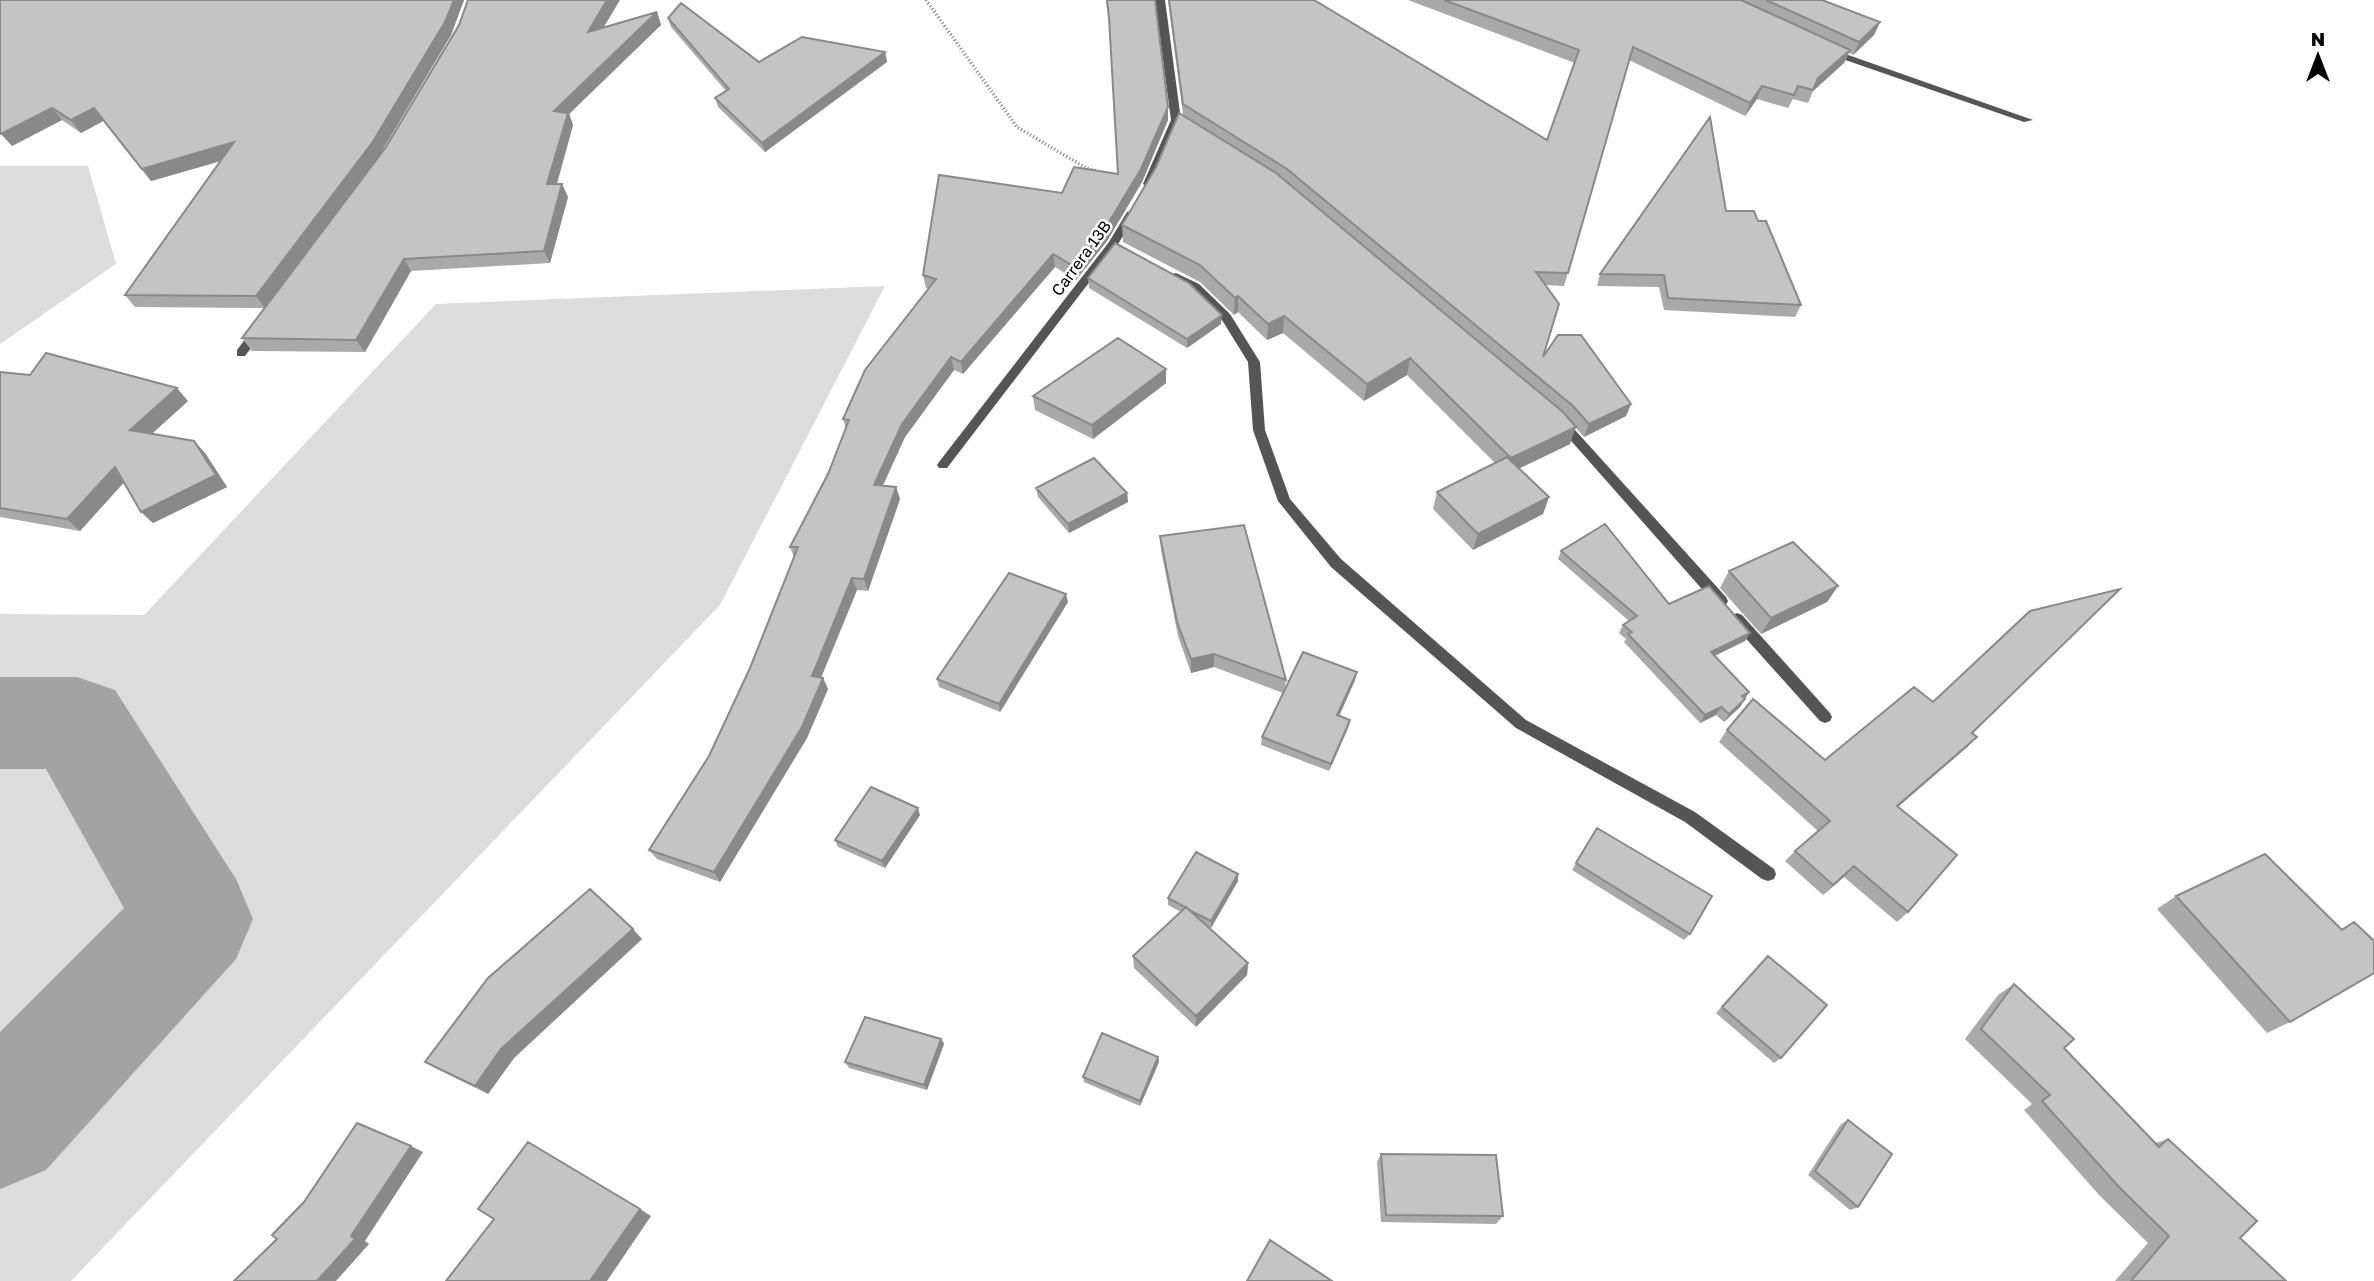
<svg xmlns="http://www.w3.org/2000/svg" width="2374" height="1281" viewBox="0 0 2374 1281" font-family="'Golos Text',sans-serif">
	<style>
		.green { fill: #dcdcdc }
		.lines { fill: none; stroke-linecap: round; stroke-linejoin: round }
		.river { fill: #a3a3a3; fill-rule: evenodd }
		.path { stroke: #777; stroke-width: 3.5; stroke-dasharray: 1 2.5; stroke-linecap: butt }
		.minor { fill: #555; fill-rule: evenodd }
		.wall { fill: #a9a9a9 }
		.shaded-wall { fill: #898989 }
		.building { fill: #c4c4c4; stroke: #898989; stroke-width: 2 }
		.labels { text-anchor: middle; stroke-width: 5; stroke-linejoin: round; paint-order: stroke }
		.far-street-label { font-size: 16px; fill: #000; stroke: #fff }
	</style>
	<rect width="100%" height="100%" fill="#fff"/>
	<path class="green" d="M 0,166 L 88,166 L 116,264 L 0,344 Z
		M 885,286 L 720,605 L 71,1281 L 0,1281 L 0,614 L 144,615 L 436,304 Z"/>
	<g class="lines">
		<path class="river" d="M 0,677 L 77,677 L 115,690 L 236,879 L 253,919 L 236,959 L 46,1170 L 0,1189 L 0,1032 L 124,908 L 46,769 L 0,769 Z"/>
		<path class="path" d="M 926,0 L 1017,127 L 1086,168 L 1097,171"/>
		<path class="minor" d="M 1155,0 L 1165,0 L 1181,120 L 1153,184 L 1148,187 L 1143,184 L 1171,120 Z
			M 1828,50 L 1834,50 L 2033,120 L 2024,122 L 1828,54 Z
			M 1131,211 L 1136,214 L 1117,246 L 947,468 L 939,468 L 937,465 L 939,462 L 1109,242 L 1127,212 Z
			M 1176,273 L 1199,284 L 1230,314 L 1260,362 L 1265,430 L 1290,499 L 1341,559 L 1526,720 L 1695,812 L 1774,869 L 1776,874 L 1774,879 L 1768,881 L 1762,879 L 1685,822 L 1516,728 L 1331,567 L 1278,501 L 1253,430 L 1248,362 L 1222,320 L 1191,290 L 1172,280 L 1172,274 Z
			M 259,325 L 263,326 L 265,329 L 245,356 L 237,356 L 237,350 L 255,326 Z
			M 1562,419 L 1566,420 L 1726,597 L 1728,601 L 1726,605 L 1716,605 L 1558,426 L 1556,423 Z
			M 1737,613 L 1742,615 L 1830,713 L 1832,717 L 1830,721 L 1825,723 L 1820,721 L 1732,623 L 1730,619 L 1732,615 Z"/>
	</g>
	<path class="wall" d="M 0,0 L 464,0 L 451,35 L 379,156 L 265,308 L 135,307 L 125,295 L 220,161 L 151,181 L 103,121 L 81,133 L 62,120 L 12,146 Z
		M 1106,0 L 1155,0 L 1168,120 L 1142,182 L 1107,241 L 1076,280 L 1055,267 L 963,374 L 954,370 L 905,437 L 883,486 L 896,487 L 900,499 L 868,591 L 857,590 L 821,678 L 823,678 L 828,689 L 807,738 L 720,882 L 657,859 L 649,850 L 709,756 L 750,668 L 794,557 L 790,547 L 828,474 L 846,429 L 843,419 L 929,289 L 926,288 L 923,275 L 1062,193 L 1118,174 L 1110,31 Z
		M 1168,0 L 1314,0 L 1547,140 L 1575,63 L 1408,0 L 1822,0 L 1880,22 L 1874,35 L 1853,55 L 1849,53 L 1844,63 L 1813,91 L 1808,103 L 1793,99 L 1788,108 L 1757,99 L 1745,116 L 1629,60 L 1564,286 L 1545,285 L 1543,357 L 1631,404 L 1626,416 L 1584,437 L 1568,419 L 1570,444 L 1519,468 L 1549,497 L 1543,514 L 1473,550 L 1433,509 L 1437,492 L 1495,463 L 1407,375 L 1364,401 L 1283,333 L 1267,340 L 1238,312 L 1234,315 L 1200,282 L 1123,242 L 1122,225 L 1156,167 L 1183,115 Z
		M 657,12 L 661,25 L 569,114 L 573,125 L 557,184 L 562,184 L 568,197 L 550,263 L 411,271 L 365,352 L 252,351 L 242,338 L 386,147 L 459,25 L 603,28 Z
		M 668,18 L 759,62 L 885,52 L 887,62 L 765,152 L 718,107 L 715,98 L 726,91 L 671,27 Z
		M 1726,211 L 1758,221 L 1801,305 L 1795,317 L 1664,310 L 1659,287 L 1597,286 L 1600,274 Z
		M 1088,278 L 1221,324 L 1187,348 L 1089,288 Z
		M 0,372 L 188,401 L 151,434 L 194,441 L 205,453 L 227,487 L 153,523 L 141,512 L 124,482 L 80,531 L 0,517 Z
		M 1166,383 L 1093,439 L 1035,410 L 1033,396 Z
		M 1036,488 L 1127,493 L 1128,502 L 1069,533 L 1038,497 Z
		M 1160,536 L 1286,680 L 1285,689 L 1357,672 L 1355,680 L 1339,716 L 1350,720 L 1348,728 L 1329,771 L 1261,745 L 1262,737 L 1283,693 L 1214,667 L 1191,673 L 1178,636 L 1161,550 Z
		M 1561,551 L 1745,641 L 1714,656 L 1749,692 L 1740,707 L 1724,722 L 1716,715 L 1700,723 L 1624,642 L 1626,639 L 1619,633 L 1623,625 L 1629,621 L 1558,559 Z
		M 1729,571 L 1838,586 L 1827,602 L 1761,634 L 1720,588 Z
		M 1068,602 L 1000,712 L 939,687 L 937,679 Z
		M 1727,730 L 1825,760 L 1973,733 L 1977,737 L 1966,748 L 1898,807 L 1908,912 L 1897,922 L 1844,877 L 1823,895 L 1785,861 L 1795,851 L 1818,831 L 1719,742 Z
		M 920,815 L 885,868 L 838,847 L 835,840 Z
		M 1597,828 L 1690,934 L 1684,940 L 1572,870 Z
		M 1238,874 L 1238,881 L 1211,928 L 1206,925 L 1248,963 L 1247,975 L 1196,1027 L 1134,968 L 1133,956 L 1181,912 L 1168,905 L 1168,898 Z
		M 2176,896 L 2341,929 L 2354,922 L 2290,1022 L 2267,1033 L 2157,909 Z
		M 642,939 L 514,1058 L 488,1094 L 439,1070 L 425,1062 Z
		M 1768,956 L 1781,1058 L 1774,1063 L 1716,1013 Z
		M 2014,984 L 2064,1048 L 2156,1143 L 2168,1139 L 2240,1238 L 2286,1281 L 2115,1281 L 2148,1243 L 2099,1195 L 2024,1110 L 2032,1104 L 1965,1039 L 1998,995 Z
		M 941,1039 L 944,1044 L 927,1090 L 849,1068 L 845,1062 Z
		M 1158,1057 L 1159,1062 L 1140,1106 L 1084,1082 L 1083,1077 Z
		M 1848,1120 L 1858,1207 L 1850,1210 L 1808,1175 L 1841,1124 Z
		M 1381,1154 L 1503,1216 L 1496,1224 L 1381,1222 L 1377,1162 Z"/>
	<path class="shaded-wall" d="M 454,0 L 464,0 L 451,35 L 379,156 L 265,308 L 256,296 Z
		M 607,0 L 620,0 L 593,45 L 588,32 Z
		M 657,12 L 661,25 L 569,114 L 573,125 L 553,197 L 547,184 L 554,111 Z
		M 1880,22 L 1874,35 L 1853,55 L 1859,42 Z
		M 1850,50 L 1844,63 L 1813,91 L 1818,78 Z
		M 885,52 L 887,62 L 765,152 L 762,143 Z
		M 1762,86 L 1757,99 L 1745,116 L 1750,103 Z
		M 1168,107 L 1168,120 L 1142,182 L 1107,241 L 1076,280 L 1075,267 Z
		M 52,108 L 62,120 L 12,146 L 1,134 Z
		M 94,108 L 103,121 L 81,133 L 71,120 Z
		M 234,142 L 242,155 L 151,181 L 142,169 Z
		M 562,184 L 568,197 L 550,263 L 544,251 Z
		M 1053,254 L 1055,267 L 963,374 L 961,362 Z
		M 404,259 L 411,271 L 365,352 L 356,340 Z
		M 1238,296 L 1238,312 L 1234,315 L 1235,298 Z
		M 1222,315 L 1221,324 L 1187,348 L 1187,339 Z
		M 1284,316 L 1283,333 L 1267,340 L 1268,324 Z
		M 951,357 L 954,370 L 905,437 L 877,497 L 874,485 L 902,424 Z
		M 1410,358 L 1407,375 L 1364,401 L 1367,384 Z
		M 1166,369 L 1166,383 L 1093,439 L 1092,425 Z
		M 177,388 L 188,401 L 142,443 L 130,430 Z
		M 1631,404 L 1626,416 L 1584,437 L 1589,424 Z
		M 1576,427 L 1570,444 L 1506,475 L 1511,458 Z
		M 194,441 L 205,453 L 227,487 L 153,523 L 141,512 Z
		M 115,467 L 127,479 L 80,531 L 67,519 Z
		M 896,487 L 900,499 L 868,591 L 864,579 Z
		M 1127,493 L 1128,502 L 1069,533 L 1068,524 Z
		M 1549,497 L 1543,514 L 1473,550 L 1478,534 Z
		M 852,578 L 857,590 L 817,687 L 812,676 Z
		M 1838,586 L 1827,602 L 1761,634 L 1771,618 Z
		M 1066,594 L 1068,602 L 1000,712 L 999,704 Z
		M 1750,633 L 1745,641 L 1706,660 L 1711,652 Z
		M 1214,654 L 1214,667 L 1191,673 L 1191,659 Z
		M 1357,672 L 1355,680 L 1336,723 L 1337,715 Z
		M 823,678 L 828,689 L 807,738 L 720,882 L 714,872 Z
		M 1749,692 L 1740,707 L 1724,722 L 1742,696 Z
		M 1721,707 L 1716,715 L 1700,723 L 1705,715 Z
		M 1350,720 L 1348,728 L 1329,771 L 1331,764 Z
		M 1977,737 L 1966,748 L 1886,817 L 1897,806 Z
		M 918,808 L 920,815 L 885,868 L 882,861 Z
		M 1854,866 L 1844,877 L 1823,895 L 1833,885 Z
		M 1238,874 L 1238,881 L 1211,928 L 1211,921 Z
		M 633,929 L 642,939 L 514,1058 L 488,1094 L 475,1086 L 501,1049 Z
		M 1248,963 L 1247,975 L 1196,1027 L 1196,1016 Z
		M 941,1039 L 944,1044 L 927,1090 L 924,1085 Z
		M 1158,1057 L 1159,1062 L 1140,1106 L 1140,1101 Z
		M 411,1146 L 423,1152 L 365,1241 L 369,1244 L 336,1281 L 317,1281 L 351,1236 Z
		M 640,1209 L 651,1216 L 607,1281 L 590,1281 Z"/>
	<path class="building" d="M 0,0 L 454,0 L 445,22 L 372,143 L 256,296 L 125,295 L 234,142 L 142,169 L 94,108 L 71,120 L 52,108 L 1,134 L 0,132 Z
		M 468,0 L 607,0 L 588,32 L 657,12 L 554,111 L 568,113 L 547,184 L 562,184 L 544,251 L 404,259 L 356,340 L 242,338 L 386,147 L 459,25 Z
		M 1107,0 L 1155,0 L 1168,107 L 1141,169 L 1106,227 L 1075,267 L 1053,254 L 961,362 L 951,357 L 902,424 L 874,485 L 896,487 L 864,579 L 852,578 L 812,676 L 823,678 L 802,727 L 714,872 L 649,850 L 709,756 L 750,668 L 798,547 L 790,547 L 828,474 L 849,420 L 843,419 L 865,370 L 936,279 L 923,275 L 939,175 L 1062,193 L 1074,167 L 1118,174 L 1109,18 Z
		M 1169,0 L 1314,0 L 1547,140 L 1579,50 L 1444,0 L 1741,0 L 1850,50 L 1818,78 L 1813,90 L 1798,86 L 1794,95 L 1762,86 L 1750,103 L 1633,47 L 1568,273 L 1536,272 L 1559,304 L 1543,357 L 1558,335 L 1581,335 L 1631,404 L 1589,424 L 1573,406 L 1287,169 L 1183,104 Z
		M 1766,0 L 1822,0 L 1880,22 L 1859,42 Z
		M 681,3 L 759,62 L 802,37 L 885,52 L 762,143 L 715,98 L 729,89 L 668,18 Z
		M 1179,113 L 1276,173 L 1563,412 L 1576,427 L 1511,458 L 1410,358 L 1367,384 L 1284,316 L 1268,324 L 1238,296 L 1235,298 L 1200,265 L 1122,225 L 1156,167 Z
		M 1710,117 L 1726,211 L 1754,211 L 1758,221 L 1766,221 L 1801,305 L 1668,298 L 1664,275 L 1600,274 Z
		M 1115,243 L 1189,283 L 1222,315 L 1187,339 L 1088,278 Z
		M 1118,338 L 1166,369 L 1092,425 L 1033,396 Z
		M 46,353 L 177,388 L 130,430 L 194,441 L 216,475 L 141,512 L 115,467 L 67,519 L 0,508 L 0,372 L 30,375 Z
		M 1507,457 L 1549,497 L 1478,534 L 1437,492 Z
		M 1094,458 L 1127,493 L 1068,524 L 1036,488 Z
		M 1605,524 L 1669,604 L 1709,586 L 1750,633 L 1711,652 L 1749,692 L 1742,696 L 1745,699 L 1729,714 L 1721,707 L 1705,715 L 1628,634 L 1632,632 L 1623,625 L 1637,616 L 1561,551 Z
		M 1244,525 L 1286,680 L 1214,654 L 1191,659 L 1177,622 L 1160,536 Z
		M 1793,542 L 1838,586 L 1771,618 L 1729,571 Z
		M 1009,573 L 1066,594 L 999,704 L 937,679 Z
		M 2120,589 L 1972,733 L 1977,737 L 1897,806 L 1957,855 L 1908,912 L 1854,866 L 1833,885 L 1795,851 L 1830,821 L 1727,730 L 1753,699 L 1825,760 L 1914,687 L 1933,702 L 2030,611 Z
		M 1303,652 L 1357,672 L 1337,715 L 1350,720 L 1331,764 L 1262,737 Z
		M 871,787 L 918,808 L 882,861 L 835,840 Z
		M 1597,828 L 1712,896 L 1690,934 L 1576,863 Z
		M 1196,852 L 1238,874 L 1211,921 L 1189,910 L 1186,907 L 1185,907 L 1168,898 Z
		M 2265,854 L 2342,930 L 2354,922 L 2374,941 L 2374,973 L 2290,1022 L 2176,896 Z
		M 590,889 L 633,929 L 501,1049 L 475,1086 L 425,1062 L 488,978 Z
		M 1186,907 L 1248,963 L 1196,1016 L 1133,956 Z
		M 1768,956 L 1827,1005 L 1781,1058 L 1722,1007 Z
		M 2014,984 L 2074,1039 L 2064,1048 L 2159,1147 L 2168,1139 L 2257,1221 L 2240,1238 L 2286,1281 L 2131,1281 L 2169,1236 L 2119,1187 L 2042,1101 L 2050,1095 L 1981,1029 Z
		M 865,1017 L 941,1039 L 924,1085 L 845,1062 Z
		M 1102,1033 L 1158,1057 L 1140,1101 L 1083,1077 Z
		M 1848,1120 L 1892,1154 L 1858,1207 L 1815,1171 Z
		M 357,1123 L 411,1146 L 351,1236 L 355,1239 L 317,1281 L 234,1281 L 277,1239 L 272,1235 L 304,1202 Z
		M 528,1142 L 640,1209 L 590,1281 L 446,1281 L 494,1219 L 478,1209 Z
		M 1381,1154 L 1496,1155 L 1503,1216 L 1386,1215 Z
		M 1270,1240 L 1332,1281 L 1247,1281 Z"/>
	<g class="labels">
		<g class="far-street-label">
			<text transform="translate(1081 258) rotate(-54)" y="6">Carrera 13B</text>
		</g>
	</g>
	<g transform="translate(2318 56)" stroke="#ffffff" stroke-width="5" paint-order="stroke">
	<path d="M0-5L12 26L0 18L-12 26Z" fill="#000000"/>
	<text y="-10" font-size="19" font-weight="bold" text-anchor="middle" fill="#000000">N</text>
	</g>
</svg>
